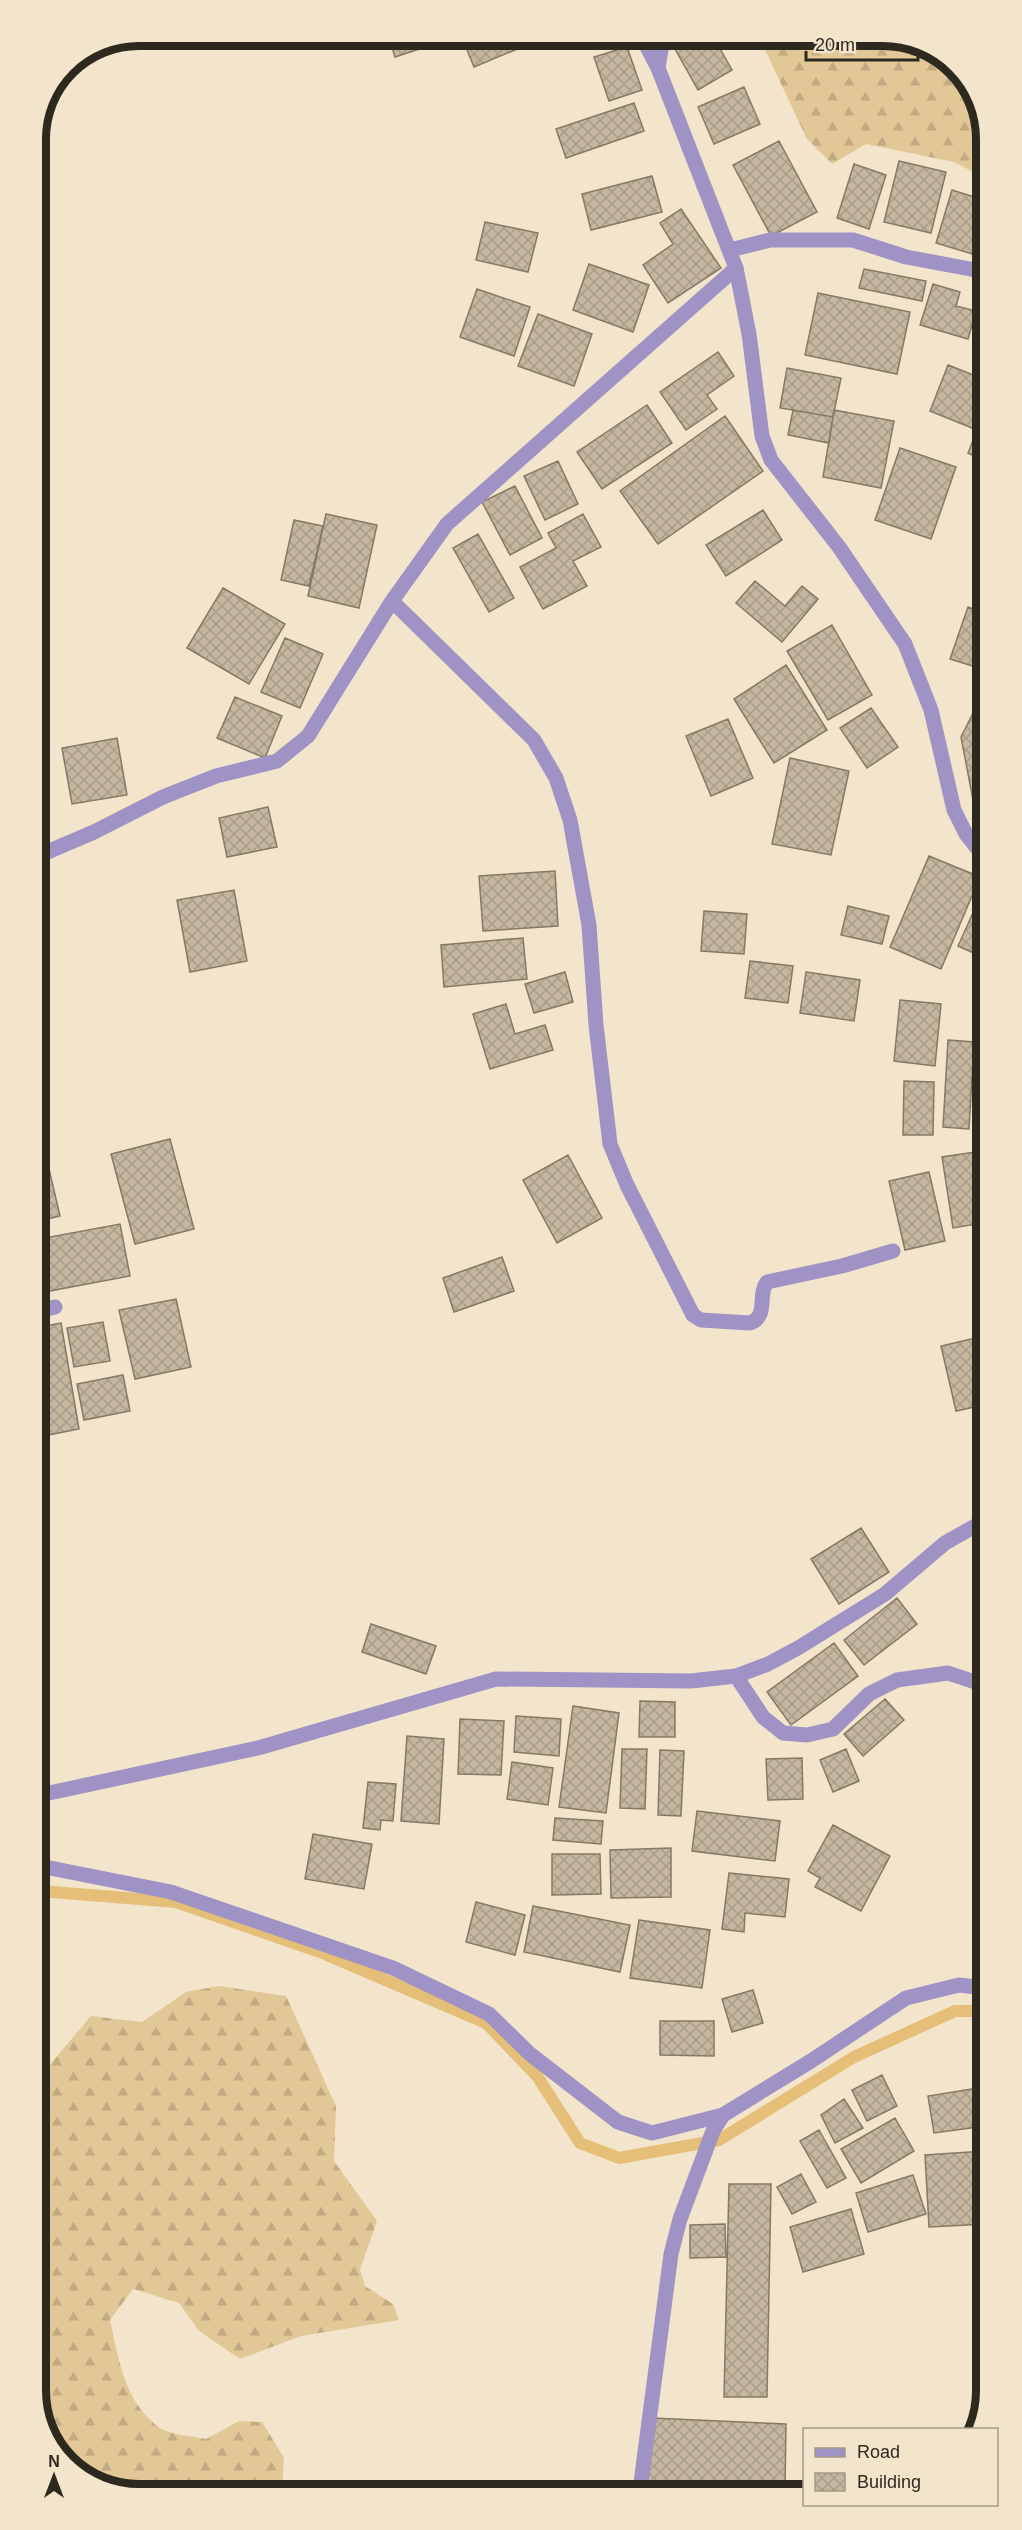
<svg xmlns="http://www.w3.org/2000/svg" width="1022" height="2530" viewBox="0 0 1022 2530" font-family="Arial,sans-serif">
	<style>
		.forest { fill: url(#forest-firs) }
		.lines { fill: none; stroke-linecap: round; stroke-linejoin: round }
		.stream { stroke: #e5be77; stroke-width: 12 }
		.building { fill: url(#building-cross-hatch); stroke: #867963; stroke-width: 1.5 }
		.minor { stroke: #9e93c4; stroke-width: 15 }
		.tertiary { stroke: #9e93c4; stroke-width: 15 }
		.rim { fill: none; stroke: #2e291f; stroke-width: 8 }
	</style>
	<defs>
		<pattern id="forest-firs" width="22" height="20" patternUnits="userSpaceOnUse" patternTransform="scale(1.5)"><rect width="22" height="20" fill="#e2c797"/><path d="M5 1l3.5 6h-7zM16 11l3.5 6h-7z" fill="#c2ab82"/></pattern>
		<pattern id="building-cross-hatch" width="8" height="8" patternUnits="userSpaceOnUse" patternTransform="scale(1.5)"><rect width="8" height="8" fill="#c4b69f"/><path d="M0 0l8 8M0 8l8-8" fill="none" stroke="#a99c88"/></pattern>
	</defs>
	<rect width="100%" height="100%" fill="#f3e5cc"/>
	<path class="forest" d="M 890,36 L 946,58 L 981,106 L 981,176 L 954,162 L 866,144 L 832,164 L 807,139 L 759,37 Z
		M 219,1986 L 286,1996 L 336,2106 L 334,2161 L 377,2221 L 360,2270 L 365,2286 L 393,2304 L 399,2320 L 301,2336 L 240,2359 L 199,2331 L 179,2303 L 133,2289 L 110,2320 C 119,2360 124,2402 160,2428 C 171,2435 193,2436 206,2439 L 239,2421 L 262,2422 L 284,2458 L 282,2493 L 132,2494 L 76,2472 L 41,2424 L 41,2075 L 91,2016 L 142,2022 L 186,1992 Z"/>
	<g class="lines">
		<path class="stream" d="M 40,1891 L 176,1902 L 320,1952 L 486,2023 L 537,2076 L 580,2143 L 619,2158 L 719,2140 L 854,2057 L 955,2011 L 985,2011"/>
	</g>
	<path class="building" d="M 694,38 L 714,38 L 732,70 L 698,90 L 675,49 Z
		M 463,40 L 525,40 L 527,45 L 474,67 Z
		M 390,41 L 437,41 L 438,43 L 395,57 Z
		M 627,47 L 642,90 L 609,101 L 594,57 Z
		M 744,87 L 760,124 L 714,144 L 698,107 Z
		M 634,103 L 644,131 L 566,158 L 556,129 Z
		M 779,141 L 817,212 L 771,236 L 733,165 Z
		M 899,161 L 946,172 L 931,233 L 884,222 Z
		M 854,164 L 886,175 L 869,229 L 837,218 Z
		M 652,176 L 662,212 L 591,230 L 582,194 Z
		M 952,190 L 981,199 L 979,256 L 936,243 Z
		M 681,209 L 721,268 L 668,303 L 643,265 L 673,244 L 660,223 Z
		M 485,222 L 538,233 L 528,272 L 476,260 Z
		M 589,264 L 649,285 L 633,332 L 573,310 Z
		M 864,269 L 926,281 L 922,301 L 859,288 Z
		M 933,284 L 960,292 L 956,306 L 976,311 L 968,339 L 920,325 Z
		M 477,289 L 530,307 L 514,356 L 460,337 Z
		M 818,293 L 910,312 L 897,374 L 805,355 Z
		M 538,314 L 592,334 L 574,386 L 518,366 Z
		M 718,352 L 734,376 L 707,395 L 717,409 L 686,430 L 660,392 Z
		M 948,365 L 981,378 L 981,459 L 968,453 L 977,430 L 930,411 Z
		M 787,368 L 841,378 L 833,417 L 780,408 Z
		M 647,405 L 672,443 L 602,489 L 577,452 Z
		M 793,410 L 833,417 L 829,443 L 788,435 Z
		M 834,410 L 894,421 L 881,488 L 823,477 Z
		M 725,416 L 763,471 L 658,544 L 620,491 Z
		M 900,448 L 956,467 L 931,539 L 875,520 Z
		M 558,461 L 578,504 L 545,520 L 524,476 Z
		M 515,486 L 542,538 L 510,555 L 482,502 Z
		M 763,510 L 782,540 L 726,576 L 706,545 Z
		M 326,514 L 377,525 L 359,608 L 308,596 Z
		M 583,514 L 601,547 L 573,561 L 587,586 L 543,609 L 520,567 L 556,548 L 548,533 Z
		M 294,520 L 323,526 L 309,586 L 281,580 Z
		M 478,534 L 514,598 L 489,612 L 453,548 Z
		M 755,581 L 785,606 L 802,586 L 818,599 L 782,642 L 736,603 Z
		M 223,588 L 285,624 L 249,684 L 187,648 Z
		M 968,607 L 982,612 L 982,669 L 950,659 Z
		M 832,625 L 872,695 L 828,720 L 787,651 Z
		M 285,638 L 323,654 L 300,708 L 261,692 Z
		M 786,665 L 827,730 L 774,763 L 734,699 Z
		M 982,695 L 982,810 L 977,821 L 961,737 Z
		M 235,697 L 282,716 L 265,758 L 217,738 Z
		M 871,708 L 898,747 L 867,768 L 840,728 Z
		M 728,719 L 753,778 L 711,796 L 686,736 Z
		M 117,738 L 127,795 L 72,804 L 62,748 Z
		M 790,758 L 849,771 L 831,855 L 772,844 Z
		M 268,807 L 277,847 L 227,857 L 219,818 Z
		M 929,856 L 980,877 L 941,969 L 890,947 Z
		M 555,871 L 558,926 L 483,931 L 479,876 Z
		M 234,890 L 247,961 L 190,972 L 177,900 Z
		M 848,906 L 889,916 L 882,944 L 841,935 Z
		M 704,911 L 747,914 L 744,954 L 701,951 Z
		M 972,915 L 983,920 L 983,957 L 958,946 Z
		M 523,938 L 527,979 L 444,987 L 441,945 Z
		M 750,961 L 793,966 L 788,1003 L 745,998 Z
		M 565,972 L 573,1002 L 534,1013 L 525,984 Z
		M 806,972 L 860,980 L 854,1021 L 800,1013 Z
		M 900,1000 L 941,1004 L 935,1066 L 894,1061 Z
		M 506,1004 L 515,1034 L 545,1025 L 553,1050 L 490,1069 L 473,1014 Z
		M 948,1040 L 974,1042 L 969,1129 L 943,1127 Z
		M 904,1081 L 934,1082 L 933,1135 L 903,1135 Z
		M 170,1139 L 194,1229 L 135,1244 L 111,1154 Z
		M 45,1152 L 60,1216 L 39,1221 L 39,1154 Z
		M 975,1152 L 983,1223 L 953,1228 L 942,1157 Z
		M 568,1155 L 602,1218 L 557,1243 L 523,1180 Z
		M 929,1172 L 945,1241 L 905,1250 L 889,1181 Z
		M 120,1224 L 130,1276 L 39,1293 L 39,1239 Z
		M 502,1257 L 514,1291 L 454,1312 L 443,1278 Z
		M 176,1299 L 191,1367 L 135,1379 L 119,1310 Z
		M 103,1322 L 110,1361 L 74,1367 L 67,1328 Z
		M 61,1323 L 79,1429 L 43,1436 L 39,1415 L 39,1327 Z
		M 984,1336 L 984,1405 L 956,1411 L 941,1346 Z
		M 123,1375 L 130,1411 L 84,1420 L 77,1384 Z
		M 861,1528 L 889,1572 L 839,1604 L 811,1559 Z
		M 897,1598 L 917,1624 L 864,1665 L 844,1640 Z
		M 371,1624 L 436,1646 L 426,1674 L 362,1652 Z
		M 834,1643 L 858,1676 L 791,1725 L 767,1692 Z
		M 885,1699 L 904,1720 L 863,1756 L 844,1734 Z
		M 640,1701 L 675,1702 L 675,1737 L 639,1737 Z
		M 573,1706 L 619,1713 L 606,1813 L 559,1807 Z
		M 516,1716 L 561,1719 L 559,1756 L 514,1752 Z
		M 460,1719 L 504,1721 L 501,1775 L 458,1774 Z
		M 407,1736 L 444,1739 L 439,1824 L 401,1821 Z
		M 622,1749 L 647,1749 L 645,1809 L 620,1808 Z
		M 846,1749 L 859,1781 L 833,1792 L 820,1760 Z
		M 660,1750 L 684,1751 L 681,1816 L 658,1815 Z
		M 802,1758 L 803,1799 L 768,1800 L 766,1759 Z
		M 512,1762 L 553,1768 L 548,1805 L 507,1799 Z
		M 368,1782 L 396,1784 L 393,1821 L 381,1820 L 380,1830 L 363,1828 Z
		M 697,1811 L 780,1821 L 775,1861 L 692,1851 Z
		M 555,1818 L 603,1821 L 601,1844 L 553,1840 Z
		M 833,1825 L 890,1856 L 861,1911 L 815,1887 L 820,1878 L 808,1871 Z
		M 313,1834 L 372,1844 L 364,1889 L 305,1879 Z
		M 671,1848 L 671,1897 L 611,1898 L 610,1850 Z
		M 552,1854 L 600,1854 L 601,1894 L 552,1895 Z
		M 729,1873 L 789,1879 L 785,1917 L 745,1913 L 744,1932 L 722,1929 Z
		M 476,1902 L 525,1915 L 515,1955 L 466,1942 Z
		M 533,1906 L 630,1925 L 620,1972 L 524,1952 Z
		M 639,1920 L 710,1930 L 702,1988 L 630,1978 Z
		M 753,1990 L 763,2023 L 732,2032 L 722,1999 Z
		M 660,2021 L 714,2021 L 714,2056 L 660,2055 Z
		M 882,2075 L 897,2106 L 867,2121 L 852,2090 Z
		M 985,2087 L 985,2126 L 934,2133 L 928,2096 Z
		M 844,2099 L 863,2128 L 835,2143 L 821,2115 Z
		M 895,2118 L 914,2151 L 861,2183 L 841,2149 Z
		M 819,2130 L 846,2178 L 827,2188 L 800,2141 Z
		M 985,2151 L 986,2224 L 929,2227 L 925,2155 Z
		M 801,2174 L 816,2202 L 792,2214 L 777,2187 Z
		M 913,2175 L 926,2214 L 868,2232 L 856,2193 Z
		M 729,2184 L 771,2184 L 767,2397 L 724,2397 Z
		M 851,2209 L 864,2254 L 803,2272 L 790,2227 Z
		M 725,2224 L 726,2257 L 690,2258 L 690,2225 Z
		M 652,2418 L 786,2424 L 785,2488 L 648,2482 Z"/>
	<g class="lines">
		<path class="minor" d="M 658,68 L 663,38
			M 730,250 L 770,240 L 853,240 L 906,257 L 981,271
			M 392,601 L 534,740 L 556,778 L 570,820 L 589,925 L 596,1025 L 610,1144 L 627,1185 L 693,1315 L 701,1320 L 750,1323 C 769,1316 757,1295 767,1282 L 842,1266 L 893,1251
			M 38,856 L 94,832 L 163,797 L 216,776 L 277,761 L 308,736 L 392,601 L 447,524 L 736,268
			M 39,1311 L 55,1307
			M 736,1676 L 763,1717 L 783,1733 L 807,1735 L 833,1729 L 869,1694 L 897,1680 L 948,1673 L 984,1685
			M 40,1795 L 258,1748 L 496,1679 L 691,1681 L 736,1676 L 768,1664 L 798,1648 L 885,1594 L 945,1543 L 984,1521
			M 40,1866 L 171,1892 L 393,1968 L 489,2014 L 530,2054 L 618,2122 L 652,2133 L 723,2115
			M 640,2490 L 671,2254 L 680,2219 L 713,2131 L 723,2115 L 811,2061 L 906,1998 L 959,1985 L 985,1988"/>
		<path class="tertiary" d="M 643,39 L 658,68 L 736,268 L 749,334 L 762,436 L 771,460 L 839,547 L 905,644 L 931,710 L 954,810 L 966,834 L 982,854"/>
	</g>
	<path d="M0 0H1022V2530H0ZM139 46H883A93 93 0 0 1 976 139V2391A93 93 0 0 1 883 2484H139A93 93 0 0 1 46 2391V139A93 93 0 0 1 139 46Z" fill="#f3e5cc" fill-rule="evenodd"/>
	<path class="rim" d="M139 46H883A93 93 0 0 1 976 139V2391A93 93 0 0 1 883 2484H139A93 93 0 0 1 46 2391V139A93 93 0 0 1 139 46Z"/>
	<rect x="803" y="2428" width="195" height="78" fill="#f3e5cc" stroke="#a49a87" stroke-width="1.5"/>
	<rect x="815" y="2448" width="30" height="9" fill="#9e93c4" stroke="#a49a87" stroke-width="1.5"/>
	<text x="857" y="2458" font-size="18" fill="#2e291f">Road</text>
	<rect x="815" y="2473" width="30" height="18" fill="url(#building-cross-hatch)" stroke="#a49a87" stroke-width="1.5"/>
	<text x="857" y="2488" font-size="18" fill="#2e291f">Building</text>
	<g transform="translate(54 2476)" stroke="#f3e5cc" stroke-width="4.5" paint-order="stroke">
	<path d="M0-4.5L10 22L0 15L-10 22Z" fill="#2e291f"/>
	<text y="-9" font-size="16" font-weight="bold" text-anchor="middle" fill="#2e291f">N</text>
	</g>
	<path d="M806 51v9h112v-9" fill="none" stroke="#2e291f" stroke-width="3"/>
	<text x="815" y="51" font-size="18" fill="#2e291f" stroke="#f3e5cc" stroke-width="4.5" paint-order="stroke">20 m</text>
</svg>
